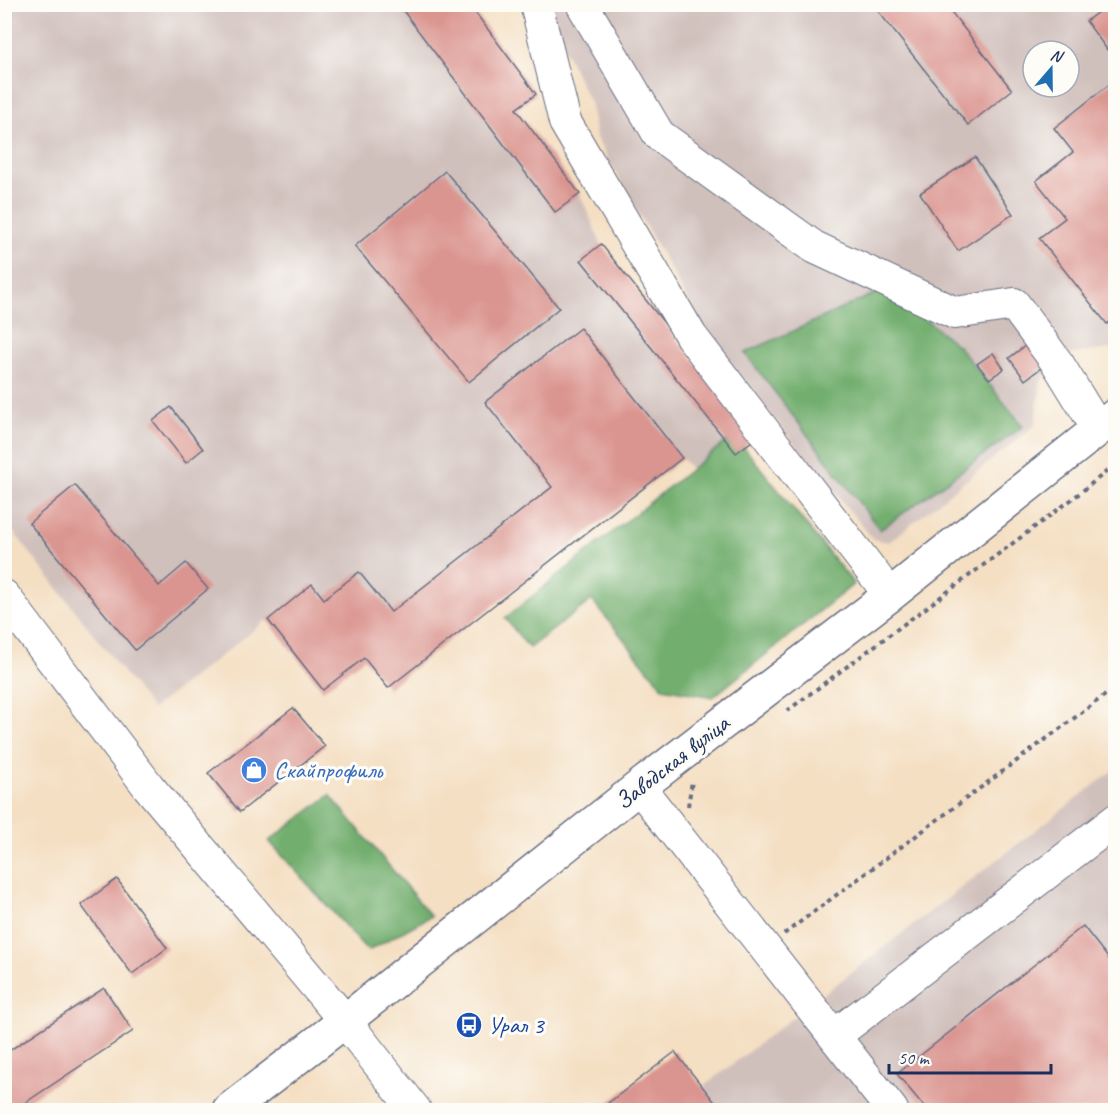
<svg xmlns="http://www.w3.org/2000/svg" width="1120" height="1115" viewBox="0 0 1120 1115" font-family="Caveat,sans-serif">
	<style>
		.industrial { fill: #d0c0bc; fill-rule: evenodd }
		.forest { fill: #72ae6e; stroke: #466e66; stroke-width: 1.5 }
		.building { fill: #db9590 }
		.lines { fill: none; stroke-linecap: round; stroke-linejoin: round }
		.minor-casing { stroke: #676d81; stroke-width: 34 }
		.major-casing { stroke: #676d81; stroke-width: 36 }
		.path { stroke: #676d81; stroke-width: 4; stroke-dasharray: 4.5 4.5; stroke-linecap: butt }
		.minor { stroke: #fff; stroke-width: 32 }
		.major { stroke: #fff; stroke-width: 33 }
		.labels { text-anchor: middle; stroke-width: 6; stroke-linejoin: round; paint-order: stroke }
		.street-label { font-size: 24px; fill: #1b2f5e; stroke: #fdfcf7 }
		.shop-label { font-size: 24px; fill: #366cbe; stroke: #fdfcf7; text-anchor: start }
		.transit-label { font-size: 24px; fill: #164399; stroke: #fdfcf7; text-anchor: start }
	</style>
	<rect width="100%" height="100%" fill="#fdfcf7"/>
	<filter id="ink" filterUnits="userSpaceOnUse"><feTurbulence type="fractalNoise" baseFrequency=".0167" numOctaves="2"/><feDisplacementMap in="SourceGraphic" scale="12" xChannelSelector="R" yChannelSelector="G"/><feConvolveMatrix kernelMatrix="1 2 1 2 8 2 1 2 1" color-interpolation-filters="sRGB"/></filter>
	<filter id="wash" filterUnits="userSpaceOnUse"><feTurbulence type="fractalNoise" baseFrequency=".008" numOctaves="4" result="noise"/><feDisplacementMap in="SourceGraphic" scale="24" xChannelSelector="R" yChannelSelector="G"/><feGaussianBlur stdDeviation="1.35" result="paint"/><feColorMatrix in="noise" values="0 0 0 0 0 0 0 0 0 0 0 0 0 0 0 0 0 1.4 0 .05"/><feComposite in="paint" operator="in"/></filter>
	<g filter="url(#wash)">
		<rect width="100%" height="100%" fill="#f4dfc3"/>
		<path class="industrial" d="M 5,5 L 469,5 L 536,94 L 516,109 L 580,194 L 601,244 L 736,453 L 706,483 L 682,459 L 388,688 L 364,658 L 323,690 L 267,620 L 152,709 L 5,521 Z
			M 543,5 L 1115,5 L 1115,348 L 1066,355 L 1041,381 L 1035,425 L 889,542 L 873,539 L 712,343 L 596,138 L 591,105 ZM 1033,51 L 1069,51 L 1069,87 L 1033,87 Z
			M 1115,769 L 1115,1110 L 599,1110 L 675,1052 L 703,1087 Z"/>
		<path class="forest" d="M 887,288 L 959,347 L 1023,426 L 880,530 L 745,353 Z
			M 734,435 L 854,584 L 713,697 L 663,688 L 592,600 L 529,648 L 505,618 Z
			M 330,795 L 431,916 L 368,951 L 269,841 Z"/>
		<g id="blocks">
			<path class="building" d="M 398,4 L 469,4 L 536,94 L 516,109 L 580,194 L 555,212 Z
				M 877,4 L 945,4 L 1012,90 L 968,125 L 874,6 Z
				M 1109,4 L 1116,4 L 1116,52 L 1111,55 L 1086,21 Z
				M 1116,79 L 1116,317 L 1107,324 L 1039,238 L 1065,218 L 1036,181 L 1073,152 L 1054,128 Z
				M 975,157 L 1013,214 L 958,251 L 920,193 Z
				M 445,171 L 559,308 L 469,382 L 355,246 Z
				M 601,244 L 756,438 L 736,453 L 581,260 Z
				M 580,328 L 682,458 L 388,688 L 364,658 L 323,690 L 268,620 L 312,584 L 324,599 L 359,572 L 391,612 L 552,487 L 485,402 Z
				M 1029,343 L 1045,365 L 1025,380 L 1009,358 Z
				M 993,353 L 1004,369 L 989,379 L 977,364 Z
				M 171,407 L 203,449 L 186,463 L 153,421 Z
				M 75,485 L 159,586 L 186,563 L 208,589 L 135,650 L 29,523 Z
				M 293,708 L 325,746 L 240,812 L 208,773 Z
				M 117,879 L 167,948 L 132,974 L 81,905 Z
				M 1083,926 L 1116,968 L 1116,1110 L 927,1110 L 897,1074 Z
				M 104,988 L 133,1031 L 14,1110 L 4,1110 L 4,1054 Z
				M 675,1052 L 721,1110 L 599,1110 Z"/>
		</g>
	</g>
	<g filter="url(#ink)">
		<use href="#blocks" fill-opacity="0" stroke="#676d81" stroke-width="1.5"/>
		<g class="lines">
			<defs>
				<path id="minor" d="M 536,4 L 565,122 L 691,336 L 890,595
					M 582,4 L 659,135 L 814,247 L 955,313 L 1014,304 L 1058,364 L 1098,429
					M 4,596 L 148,786 L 345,1021 L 415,1110
					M 639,787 L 892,1110
					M 834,1036 L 1116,820"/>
				<path id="major" d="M 229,1110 L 345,1021 L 639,787 L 890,595 L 1116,415"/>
			</defs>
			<use href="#minor" class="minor-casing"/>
			<use href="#major" class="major-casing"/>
			<path class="path" d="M 787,711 L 1071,500 L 1116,464
				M 688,806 L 692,781
				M 784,934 L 1116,687"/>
			<use href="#minor" class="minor"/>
			<use href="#major" class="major"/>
		</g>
	</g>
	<defs>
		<symbol id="shop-disc" viewBox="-11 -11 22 22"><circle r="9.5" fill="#3f7fe0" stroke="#fdfcf7"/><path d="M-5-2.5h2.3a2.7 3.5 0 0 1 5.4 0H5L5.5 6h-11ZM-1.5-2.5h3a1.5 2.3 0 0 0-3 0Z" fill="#fff"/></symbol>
		<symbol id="bus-disc" viewBox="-11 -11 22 22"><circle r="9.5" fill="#1a4fb4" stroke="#fdfcf7"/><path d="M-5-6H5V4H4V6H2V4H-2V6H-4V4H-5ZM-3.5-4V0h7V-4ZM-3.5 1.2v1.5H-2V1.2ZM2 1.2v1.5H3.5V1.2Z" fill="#fff"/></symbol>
	</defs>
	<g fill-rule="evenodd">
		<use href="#shop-disc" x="239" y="755" width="30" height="30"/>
		<use href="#bus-disc" x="454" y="1010" width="30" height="30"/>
	</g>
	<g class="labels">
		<g class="street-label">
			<text transform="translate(672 762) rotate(-38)" y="8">Заводская вуліца</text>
		</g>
		<g class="shop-label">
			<text x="274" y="778">Скайпрофиль</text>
		</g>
		<g class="transit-label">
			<text x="488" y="1033">Урал 3</text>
		</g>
	</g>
	<rect width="1120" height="1115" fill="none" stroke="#fdfcf7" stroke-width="24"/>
	<g transform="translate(1051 69) rotate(20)"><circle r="28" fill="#fdfcf7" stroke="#a3aaba" stroke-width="1.5"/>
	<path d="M0-4.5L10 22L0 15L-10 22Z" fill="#1f6fb2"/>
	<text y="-9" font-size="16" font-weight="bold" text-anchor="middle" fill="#1b2f5e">N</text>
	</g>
	<path d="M889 1064v9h162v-9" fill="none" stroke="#1b2f5e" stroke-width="3"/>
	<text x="898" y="1064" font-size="18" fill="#1b2f5e" stroke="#fdfcf7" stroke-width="4.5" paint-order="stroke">50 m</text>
</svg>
